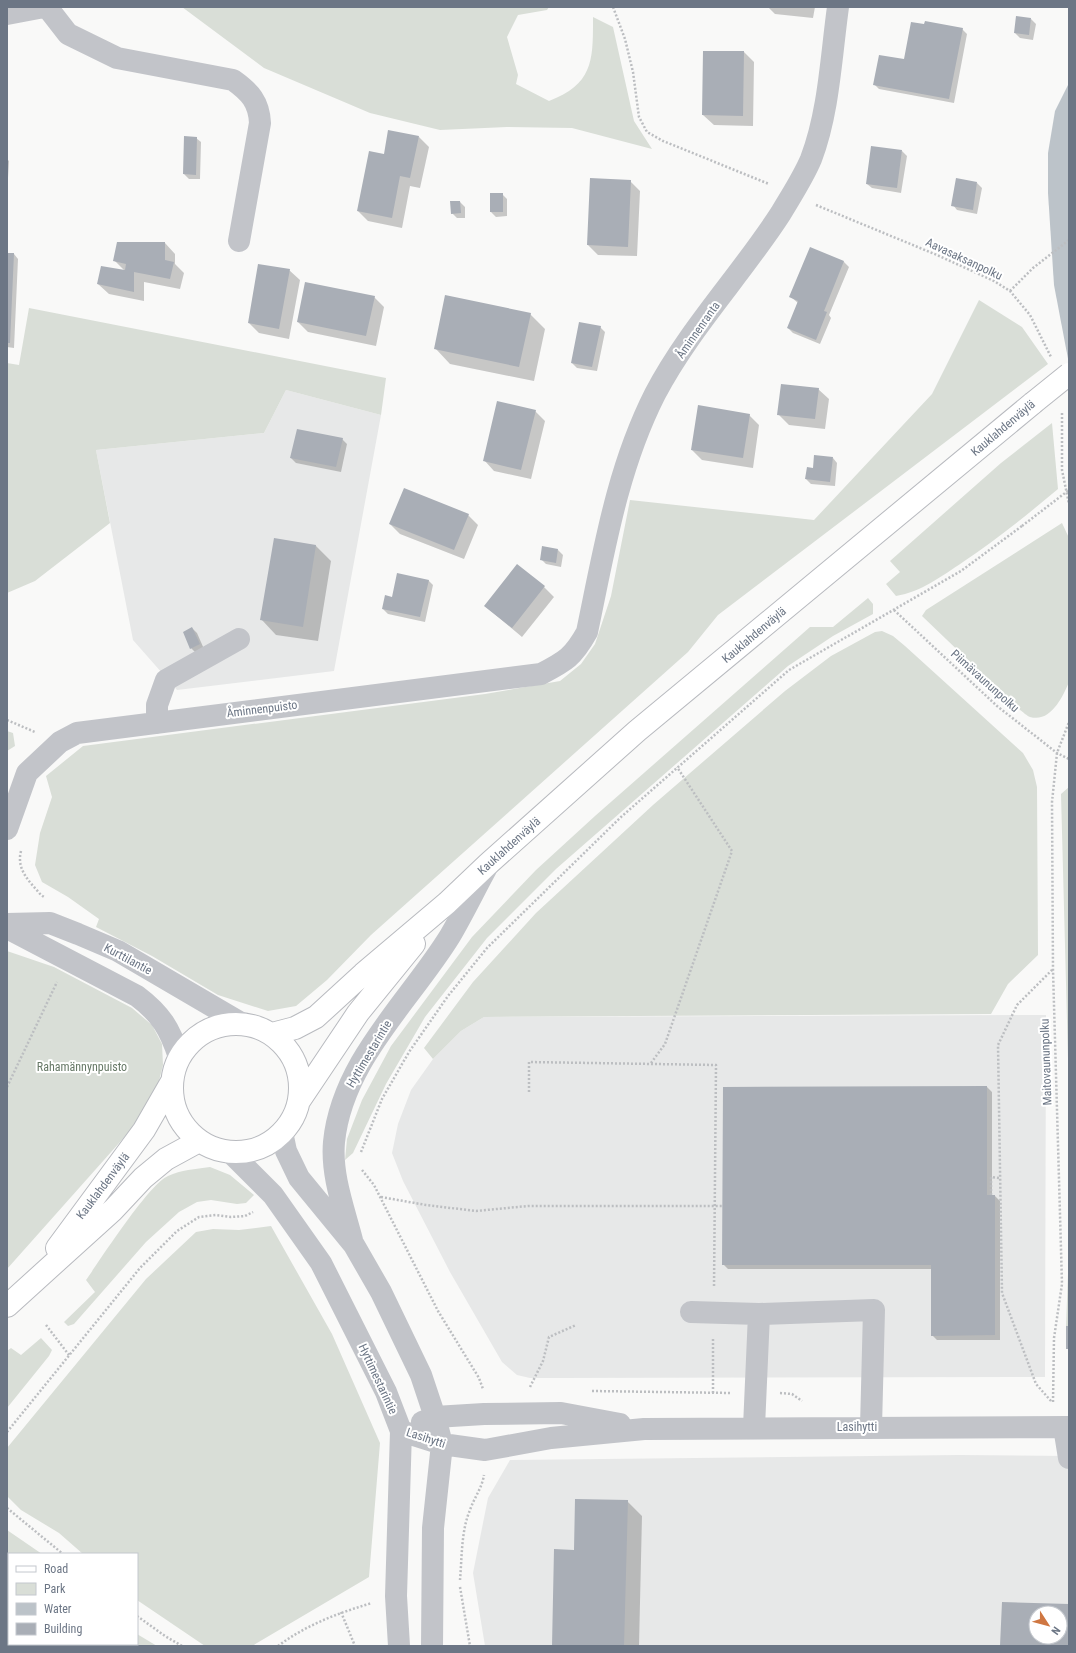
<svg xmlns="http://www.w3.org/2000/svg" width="1076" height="1653" viewBox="0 0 1076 1653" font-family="'Roboto Condensed',sans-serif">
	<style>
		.built { fill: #e7e8e8; fill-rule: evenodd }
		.green { fill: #d9ded7 }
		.water { fill: #bcc3c9 }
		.shadow { fill: #0003 }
		.building { fill: #a9aeb6; fill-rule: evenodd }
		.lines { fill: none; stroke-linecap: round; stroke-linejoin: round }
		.major-casing { stroke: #b8babf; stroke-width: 24 }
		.path { stroke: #bcbec1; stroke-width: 2.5; stroke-dasharray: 2 2; stroke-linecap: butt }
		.minor { stroke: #c2c4c9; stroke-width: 22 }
		.major { stroke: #fff; stroke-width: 22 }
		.major-bridge-casing { stroke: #b8babf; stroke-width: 24; stroke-linecap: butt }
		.path-bridge { stroke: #bcbec1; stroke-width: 2.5; stroke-dasharray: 2 2; stroke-linecap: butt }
		.major-bridge { stroke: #fff; stroke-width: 22 }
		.labels { text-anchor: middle; stroke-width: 4; stroke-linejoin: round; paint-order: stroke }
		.street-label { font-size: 12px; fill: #6c7685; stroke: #fff }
		.park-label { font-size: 12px; fill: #667866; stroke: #fff }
	</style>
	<rect width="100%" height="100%" fill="#f9f9f8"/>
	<path class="built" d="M 286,390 L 381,415 L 334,671 L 177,690 L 133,640 L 96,450 L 264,433 Z
		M 1046,1015 L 1045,1377 L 554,1378 L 530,1378 L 517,1375 L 502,1362 L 450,1272 L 403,1181 L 392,1153 L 398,1124 L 411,1090 L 433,1059 L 461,1031 L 484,1017 Z
		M 959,1455 L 1069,1456 L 1069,1646 L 485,1646 L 473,1573 L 488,1498 L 510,1460 ZM 1036,1613 L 1060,1613 L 1060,1637 L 1036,1637 Z"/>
	<path class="green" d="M 182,7 L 549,7 L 547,10 L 518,15 L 507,37 L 518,75 L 516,84 L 549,101 C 594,84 593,59 593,17 L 613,27 L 634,121 L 652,149 L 572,128 L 507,127 L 440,130 L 370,113 L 264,68 Z
		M 979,300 L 1022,327 L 1048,364 L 718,615 L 688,652 L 371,935 L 327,980 L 296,1006 L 268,1011 L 218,995 L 152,956 L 96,927 L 99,919 L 68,897 L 42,882 L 35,865 L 40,833 L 52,797 L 46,776 L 83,746 L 485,694 L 560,681 L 581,664 L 595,644 L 611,596 L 630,500 L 814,520 L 932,394 Z
		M 29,308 L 386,378 L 381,415 L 286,390 L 264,433 L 96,450 L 110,523 L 35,581 L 7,593 L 7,363 L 19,365 Z
		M 1052,423 L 1058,489 C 1027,515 997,539 963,562 C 942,576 921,592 896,596 L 886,584 L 900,572 L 890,561 L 1001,463 Z
		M 1062,523 L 1069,538 L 1069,682 C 1063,696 1051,723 1030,717 C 1027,716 1023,712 1020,710 L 922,616 L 926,610 Z
		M 868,598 L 873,604 L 873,614 L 833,636 L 788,666 L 556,869 L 487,938 L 425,1017 L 386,1084 L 353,1153 L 345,1160 L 347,1139 L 362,1100 L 391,1046 L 472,937 L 536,870 L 595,816 L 810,627 L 833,627 Z
		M 882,631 L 893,636 L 905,646 L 1023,753 L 1033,770 L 1037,787 L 1038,955 L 1008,984 L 991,1014 L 484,1017 L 461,1031 L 433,1059 L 424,1048 L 473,982 L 536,913 L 653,805 L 785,691 L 831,656 L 875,632 Z
		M 7,731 L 13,733 L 15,746 L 7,751 Z
		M 1069,787 L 1069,1097 L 1061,794 Z
		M 7,951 L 54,967 L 132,1008 L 152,1025 L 162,1044 L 163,1065 L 158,1085 L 136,1124 L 7,1269 Z
		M 210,1167 L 230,1175 L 254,1195 L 246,1203 L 237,1204 L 211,1200 L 197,1202 L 179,1212 L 146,1242 L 74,1324 L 68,1326 L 64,1322 L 95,1292 L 86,1280 C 101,1259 148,1185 168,1176 C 181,1170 195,1169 210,1167 Z
		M 271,1226 L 332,1334 L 380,1443 L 369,1577 L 252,1646 L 205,1646 L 137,1600 L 137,1554 L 83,1554 L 59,1533 L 21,1510 L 7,1496 L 7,1448 L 146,1279 L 196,1232 L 213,1229 L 239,1230 Z
		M 1069,1247 L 1069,1326 L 1066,1326 Z
		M 41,1338 L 52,1350 L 49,1356 L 7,1408 L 7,1351 L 11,1348 L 21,1355 Z
		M 7,1530 L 42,1554 L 9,1554 L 9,1644 L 137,1644 L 137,1634 L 157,1646 L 7,1646 Z"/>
	<path class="water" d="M 1069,83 L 1069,364 L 1054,285 L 1048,193 L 1048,153 L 1055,111 Z"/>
	<path class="shadow" d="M 768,7 L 815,7 L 813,18 L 775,14 Z
		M 1031,19 L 1036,24 L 1033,40 L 1020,38 L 1015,33 Z
		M 962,29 L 967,34 L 954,103 L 879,89 L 874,84 L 905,60 Z
		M 744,52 L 754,62 L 753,126 L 714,125 L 703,115 Z
		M 419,137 L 429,147 L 420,188 L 410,186 L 402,228 L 368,221 L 358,211 L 385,155 Z
		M 196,138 L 201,142 L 200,179 L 189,179 L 184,174 Z
		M 902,151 L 907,156 L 901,193 L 872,188 L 867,184 Z
		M 7,159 L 9,161 L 7,195 Z
		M 630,181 L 640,191 L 637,256 L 598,255 L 588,245 Z
		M 977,183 L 982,188 L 977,214 L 957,210 L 953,205 Z
		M 502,194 L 507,199 L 507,216 L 496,217 L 491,212 Z
		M 460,202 L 465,207 L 465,218 L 457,218 L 452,213 Z
		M 165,243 L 175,254 L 175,264 L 184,273 L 180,289 L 144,282 L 144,301 L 109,294 L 98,284 L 125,271 L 114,260 Z
		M 811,249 L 844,262 L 849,267 L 829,315 L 831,318 L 820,344 L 793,333 L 788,328 L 798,303 L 791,297 Z
		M 7,254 L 14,254 L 18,259 L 14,348 L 7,347 Z
		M 289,270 L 300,280 L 289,339 L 259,333 L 249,323 Z
		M 374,297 L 384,307 L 376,346 L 308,332 L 298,322 Z
		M 530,314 L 545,329 L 534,381 L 450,364 L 435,348 Z
		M 600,327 L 605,332 L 597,371 L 577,368 L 572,363 Z
		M 818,389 L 829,399 L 825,429 L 789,425 L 779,415 Z
		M 535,411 L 545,421 L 531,479 L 494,471 L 484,460 Z
		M 749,415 L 759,425 L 753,468 L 702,460 L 692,450 Z
		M 342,439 L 347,444 L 341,472 L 296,463 L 291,458 Z
		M 833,458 L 837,463 L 835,486 L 811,484 L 806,479 L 814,469 Z
		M 468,515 L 478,525 L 464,559 L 400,534 L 390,524 Z
		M 275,539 L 316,546 L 331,561 L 318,641 L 276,635 L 261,619 Z
		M 558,550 L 563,555 L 561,567 L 546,564 L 541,559 Z
		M 428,580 L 433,585 L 425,622 L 388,614 L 383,609 L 392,598 Z
		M 544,587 L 554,597 L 522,637 L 485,606 Z
		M 192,628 L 197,633 L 204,649 L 196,653 L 191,648 Z
		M 987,1087 L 992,1092 L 992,1196 L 995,1196 L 1000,1201 L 1000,1340 L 937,1340 L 932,1335 L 932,1269 L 728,1269 L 723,1264 L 724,1088 Z
		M 627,1501 L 642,1516 L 639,1646 L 553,1646 L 575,1551 Z"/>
	<path class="building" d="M 1016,16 L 1031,18 L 1029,35 L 1014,33 Z
		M 925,21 L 963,28 L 949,99 L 873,85 L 879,55 L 904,59 L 911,22 L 924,24 Z
		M 703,51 L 744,51 L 743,116 L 702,115 Z
		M 388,130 L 419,136 L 410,178 L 400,176 L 392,218 L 357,211 L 369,151 L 384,154 Z
		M 184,136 L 197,137 L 196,175 L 183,174 Z
		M 871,146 L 902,150 L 897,188 L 866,184 Z
		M 590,178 L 631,180 L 628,247 L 587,245 Z
		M 956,178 L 977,182 L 973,210 L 951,206 Z
		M 490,193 L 503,193 L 503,212 L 490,212 Z
		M 450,201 L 460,201 L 461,213 L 451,214 Z
		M 117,242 L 165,242 L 165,260 L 174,262 L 170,279 L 134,272 L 134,292 L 97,284 L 101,266 L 125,270 L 126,264 L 113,261 Z
		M 810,247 L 844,261 L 824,311 L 827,312 L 816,340 L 787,328 L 798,301 L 789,297 Z
		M 7,253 L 14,253 L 10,343 L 7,343 Z
		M 258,264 L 290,269 L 279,329 L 248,323 Z
		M 305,282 L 375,296 L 366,336 L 297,322 Z
		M 445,295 L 531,313 L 519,367 L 434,349 Z
		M 579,322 L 601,326 L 592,367 L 571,363 Z
		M 781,384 L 819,388 L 815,419 L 777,415 Z
		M 497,401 L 536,410 L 521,470 L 483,461 Z
		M 698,405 L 750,414 L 743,458 L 691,450 Z
		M 297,429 L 343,438 L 336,467 L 290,458 Z
		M 814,455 L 833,457 L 830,482 L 805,479 L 807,467 L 813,468 Z
		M 404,488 L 469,514 L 454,550 L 389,524 Z
		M 274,538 L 316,545 L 303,627 L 260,620 Z
		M 542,546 L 558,549 L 556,563 L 540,560 Z
		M 517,564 L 545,586 L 512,628 L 484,606 Z
		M 397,573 L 429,580 L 420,617 L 382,609 L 385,595 L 392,597 Z
		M 192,627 L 200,644 L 190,649 L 183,632 Z
		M 987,1086 L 987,1195 L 995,1195 L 995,1335 L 931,1336 L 931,1265 L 722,1265 L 723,1087 Z
		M 1066,1326 L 1069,1326 L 1069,1349 L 1066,1349 Z
		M 575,1499 L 628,1500 L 624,1646 L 552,1646 L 554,1549 L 574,1550 Z
		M 1002,1602 L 1069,1604 L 1069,1646 L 1000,1646 ZM 1036,1613 L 1060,1613 L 1060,1637 L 1036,1637 Z"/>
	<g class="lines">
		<defs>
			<path id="major" d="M172 1088a64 64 0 1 1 128 0a64 64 0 1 1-128 0Z
				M 272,1034 L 295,1028 L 316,1017 L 363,974 L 447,903 L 488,864 L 637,731 L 1033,403
				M 299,1101 L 358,1013 L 414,944
				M 57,1248 L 144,1130 L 171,1083
				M 7,1306 L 113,1210 L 143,1178 L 166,1159 L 199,1141"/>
		</defs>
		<use href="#major" class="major-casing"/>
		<path class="path" d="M 613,7 L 625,39 L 633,72 L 639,117 L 647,132 L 663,141 L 769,184
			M 816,205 L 937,255 L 994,281 L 1010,291 L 1030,315 L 1051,357
			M 1010,291 L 1033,268 L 1069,240
			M 1062,413 L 1062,470 L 1069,504
			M 894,610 L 997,706 L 1057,753 L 1069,759
			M 7,720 L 35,732
			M 21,851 C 16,870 30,882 41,895 L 44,897
			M 651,1063 L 665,1044 L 732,851 L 677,767
			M 7,1087 L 57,982
			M 529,1092 L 529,1062 L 716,1065 L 714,1288
			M 361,1152 L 382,1099 L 409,1052 L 448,996 L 487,948 L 621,817 L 789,670 L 961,571 L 1022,526
			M 362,1170 L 374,1185 L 438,1311 L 479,1378 L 483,1389
			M 991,1195 L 991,1177 L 1000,1178
			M 381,1197 L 426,1205 L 476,1211 L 528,1206 L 723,1206
			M 46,1325 L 69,1355
			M 530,1387 L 543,1361 L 549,1337 L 576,1325
			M 592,1391 L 731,1393
			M 713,1393 L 713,1337
			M 780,1393 L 792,1394 L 802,1401
			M 1051,1401 L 1036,1384 L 1002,1293 L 998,1045 L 1017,1005 L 1052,970
			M 1053,1402 L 1054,1338 L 1062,1284 L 1053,970 L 1052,802 L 1057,753 L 1069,722
			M 7,1432 L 140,1268 L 177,1231 L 199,1217 L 216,1215 L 231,1217 L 245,1216 L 253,1212
			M 7,1508 L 63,1554
			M 460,1580 C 462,1558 461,1531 470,1510 C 474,1498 482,1488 484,1475
			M 460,1587 L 470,1646
			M 341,1612 L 355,1646
			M 137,1616 L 165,1636 L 182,1646
			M 278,1646 C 306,1625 338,1613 372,1603"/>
		<path class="minor" d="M 47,7 L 68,34 L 117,58 L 233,80 C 250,92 259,102 260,123 L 239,241
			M 7,14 L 44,7
			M 157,723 L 157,705 L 166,680 L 239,639
			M 7,829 L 27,773 L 60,742 L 77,733 L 541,674 C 566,661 573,657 587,632 C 604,551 617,469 655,394 C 689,329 741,275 781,213 C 791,196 803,178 811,159 C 829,112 831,57 838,7
			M 7,924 L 50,923 L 78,934 L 118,951 L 241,1023
			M 7,928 L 137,996 C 161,1014 170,1029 179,1057
			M 282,1132 L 286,1151 L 299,1178 L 354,1245 L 381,1292 L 421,1375 L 435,1417 L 442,1444 L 433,1528 L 432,1646
			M 230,1152 L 273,1195 L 321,1263 L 386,1392 L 401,1431 L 396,1596 L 399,1646
			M 352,1240 C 344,1209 331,1175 334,1142 C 342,1061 410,1001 450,936 C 463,914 474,891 486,869
			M 691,1312 L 759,1314 L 754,1427
			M 759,1314 L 874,1310 L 871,1427
			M 422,1422 L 435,1417 L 484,1414 L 561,1413 L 620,1424
			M 1064,1427 L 1069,1458
			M 401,1431 L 442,1444 L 485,1450 L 551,1438 L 644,1429 L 1069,1427"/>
		<use href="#major" class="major"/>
		<defs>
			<path id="major-bridge" d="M 1033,403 L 1069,374"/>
		</defs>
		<use href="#major-bridge" class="major-bridge-casing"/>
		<path class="path-bridge" d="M 1022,526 L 1069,490"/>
		<use href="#major-bridge" class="major-bridge"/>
	</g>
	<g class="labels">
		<g class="street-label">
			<text transform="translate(964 259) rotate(25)" y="4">Aavasaksanpolku</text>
			<text transform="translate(698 330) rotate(-55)" y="4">Åminnenranta</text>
			<text transform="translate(1003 428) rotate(-40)" y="4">Kauklahdenväylä</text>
			<text transform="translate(754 635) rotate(-40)" y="4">Kauklahdenväylä</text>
			<text transform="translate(985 681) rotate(42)" y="4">Piimävaununpolku</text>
			<text transform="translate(262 709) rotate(-7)" y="4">Åminnenpuisto</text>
			<text transform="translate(509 846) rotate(-42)" y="4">Kauklahdenväylä</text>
			<text transform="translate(128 959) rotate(28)" y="4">Kurttilantie</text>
			<text transform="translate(369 1054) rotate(-59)" y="4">Hyttimestarintie</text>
			<text transform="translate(1046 1062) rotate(-92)" y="4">Maitovaununpolku</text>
			<text transform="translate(103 1186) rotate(-53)" y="4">Kauklahdenväylä</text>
			<text transform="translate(378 1379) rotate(65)" y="4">Hyttimestarintie</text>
			<text x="857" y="1431">Lasihytti</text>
			<text transform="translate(426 1438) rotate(18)" y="4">Lasihytti</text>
		</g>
		<g class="park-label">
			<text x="82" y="1071">Rahamännynpuisto</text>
		</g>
	</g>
	<rect width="1076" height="1653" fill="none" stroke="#6c7685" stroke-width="16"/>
	<rect x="8" y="1553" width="130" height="92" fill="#ffffff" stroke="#c4c8ce"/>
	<rect x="16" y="1566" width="20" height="6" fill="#ffffff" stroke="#c4c8ce"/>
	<text x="44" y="1573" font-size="12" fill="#6c7685">Road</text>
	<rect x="16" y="1583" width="20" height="12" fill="#d9ded7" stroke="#c4c8ce"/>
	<text x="44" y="1593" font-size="12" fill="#6c7685">Park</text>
	<rect x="16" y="1603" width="20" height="12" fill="#bcc3c9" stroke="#c4c8ce"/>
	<text x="44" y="1613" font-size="12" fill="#6c7685">Water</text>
	<rect x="16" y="1623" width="20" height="12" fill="#a9aeb6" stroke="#c4c8ce"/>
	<text x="44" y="1633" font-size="12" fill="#6c7685">Building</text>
	<g transform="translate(1048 1625) rotate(126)"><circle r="19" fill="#ffffff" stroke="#c4c8ce"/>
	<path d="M0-3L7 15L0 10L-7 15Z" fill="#cf7742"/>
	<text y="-6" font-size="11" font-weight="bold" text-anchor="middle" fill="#6c7685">N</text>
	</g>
</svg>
